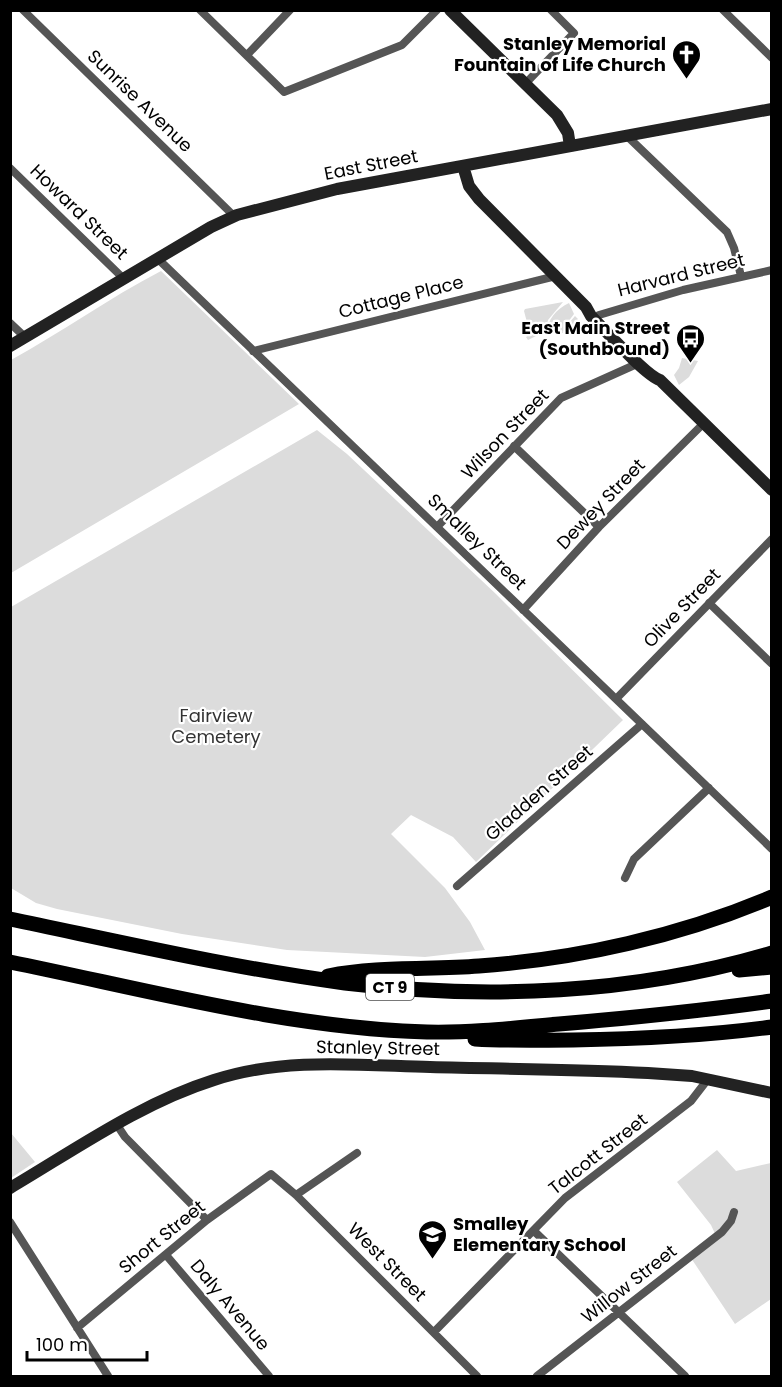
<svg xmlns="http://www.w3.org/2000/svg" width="782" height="1387" viewBox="0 0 782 1387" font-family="Poppins,sans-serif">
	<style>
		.green { fill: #dcdcdc }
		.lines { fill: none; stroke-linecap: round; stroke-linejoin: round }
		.street { stroke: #555; stroke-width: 8 }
		.secondary { stroke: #222; stroke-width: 12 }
		.highway { stroke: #000; stroke-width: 15 }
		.labels { text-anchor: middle; stroke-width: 4.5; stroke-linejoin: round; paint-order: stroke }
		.shield { fill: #fff; stroke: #4c4c4c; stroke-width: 1.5 }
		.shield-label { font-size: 16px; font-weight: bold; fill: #000 }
		.poi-label { font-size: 18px; font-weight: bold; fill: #000; stroke: #fff; text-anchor: end }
		.street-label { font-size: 18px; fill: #000; stroke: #fff }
		.park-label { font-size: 18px; fill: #333; stroke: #fff }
	</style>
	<rect width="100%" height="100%" fill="#fff"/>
	<path class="green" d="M 161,271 L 299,404 L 11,573 L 11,360 C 62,332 109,298 161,271 Z
		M 563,302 L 548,320 L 545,334 L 543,335 L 542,333 L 528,340 L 526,337 L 530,334 L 524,311 L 525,309 Z
		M 569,303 L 574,314 L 565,326 L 563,333 L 547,334 C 547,320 556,309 569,303 Z
		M 575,316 L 578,319 L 576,321 L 583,326 L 582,331 L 566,333 L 569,323 Z
		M 682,358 L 698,361 L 689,377 L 679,385 L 674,375 L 679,368 Z
		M 317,430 L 347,454 L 496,594 L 623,720 L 476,862 L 453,837 L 411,815 L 391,834 L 445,888 L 470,922 L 485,950 L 425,957 L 287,950 L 182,934 L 57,909 L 36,903 L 11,888 L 11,607 Z
		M 11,1133 L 35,1162 L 11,1178 L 10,1178 Z
		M 717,1150 L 736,1171 L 771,1163 L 771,1299 L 735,1324 L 691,1258 L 717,1238 L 711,1225 L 677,1182 Z"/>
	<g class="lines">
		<path class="street" d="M 23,10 L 234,216
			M 200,10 L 284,92 L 402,45 L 437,10
			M 723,10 L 772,58
			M 247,55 L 290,10
			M 525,84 L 574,33 L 551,10
			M 627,136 L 727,232 L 734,248 L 741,276
			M 10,168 L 124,279
			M 158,259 L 772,849
			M 599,315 L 683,290 L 772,270
			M 10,323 L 26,338
			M 253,351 L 556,276
			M 514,446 L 599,527
			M 437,527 L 561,398 L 639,363
			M 709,603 L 772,664
			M 523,610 L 599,527 L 704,423
			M 616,699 L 772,539
			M 625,878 L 634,859 L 709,788
			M 457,886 L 642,724
			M 117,1125 L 125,1137 L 207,1220
			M 296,1195 L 357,1153
			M 10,1222 L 108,1376
			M 534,1231 L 685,1376
			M 166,1255 L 269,1376
			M 77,1328 L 207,1220 L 271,1174 L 296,1195 L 477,1376
			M 434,1332 L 565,1198 L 691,1101 L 708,1079
			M 537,1376 L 722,1232 L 731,1221 L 734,1212"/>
		<path class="secondary" d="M 450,10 L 557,115 L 568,133 L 570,146
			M 463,166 L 469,186 L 479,199 L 586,307 L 591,316 C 604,329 646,376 660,380 L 772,490
			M 10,346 L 211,227 L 237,215 L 337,189 L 772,109
			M 10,1188 C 76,1149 141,1103 214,1080 C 284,1057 358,1065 430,1067 C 503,1069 575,1069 648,1073 L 692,1076 L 772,1093"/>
		<path class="highway" d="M 10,919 C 121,942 232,968 345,983 C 486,1000 635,994 772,953
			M 10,962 C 148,990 287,1028 427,1032 C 471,1033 515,1028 559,1024 C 630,1018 701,1011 772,1001
			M 739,970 L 772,967
			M 328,976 C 378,966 429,970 479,966 C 578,959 680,936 772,897
			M 475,1039 C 508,1041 540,1040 573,1040 C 639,1039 705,1036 772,1027"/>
	</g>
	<defs>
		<symbol id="church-pin" viewBox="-11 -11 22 30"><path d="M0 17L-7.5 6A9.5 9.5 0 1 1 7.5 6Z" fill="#000" stroke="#fff"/><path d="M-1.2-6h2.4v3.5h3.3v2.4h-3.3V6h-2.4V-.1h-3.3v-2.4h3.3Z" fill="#fff"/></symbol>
		<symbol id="bus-pin" viewBox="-11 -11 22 30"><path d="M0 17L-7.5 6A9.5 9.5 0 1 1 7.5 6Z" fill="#000" stroke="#fff"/><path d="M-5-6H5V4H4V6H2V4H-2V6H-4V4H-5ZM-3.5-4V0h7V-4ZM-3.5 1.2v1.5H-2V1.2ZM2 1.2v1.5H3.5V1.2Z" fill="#fff"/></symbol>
		<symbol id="school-pin" viewBox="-11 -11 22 30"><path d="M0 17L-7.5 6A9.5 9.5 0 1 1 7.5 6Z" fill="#000" stroke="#fff"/><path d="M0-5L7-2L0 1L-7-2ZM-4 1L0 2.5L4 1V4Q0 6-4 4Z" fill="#fff"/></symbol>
	</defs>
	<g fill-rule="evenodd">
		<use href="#church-pin" x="670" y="38" width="33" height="45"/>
		<use href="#bus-pin" x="674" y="322" width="33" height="45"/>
		<use href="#school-pin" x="416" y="1218" width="33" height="45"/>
	</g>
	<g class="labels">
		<rect class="shield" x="366" y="974" width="48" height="26" rx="4.5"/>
		<g class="shield-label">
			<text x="390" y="993">CT 9</text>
		</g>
		<g class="poi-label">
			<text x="666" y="50">Stanley Memorial<tspan x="666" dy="21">Fountain of Life Church</tspan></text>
			<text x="670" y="334">East Main Street<tspan x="670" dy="21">(Southbound)</tspan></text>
			<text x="453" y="1230" text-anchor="start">Smalley<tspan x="453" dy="21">Elementary School</tspan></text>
		</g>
		<g class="street-label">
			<text transform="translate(140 101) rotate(44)" y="6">Sunrise Avenue</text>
			<text transform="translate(371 165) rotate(-11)" y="6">East Street</text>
			<text transform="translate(79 212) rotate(44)" y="6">Howard Street</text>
			<text transform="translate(681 275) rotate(-14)" y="6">Harvard Street</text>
			<text transform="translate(401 297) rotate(-14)" y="6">Cottage Place</text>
			<text transform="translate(505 434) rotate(-46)" y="6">Wilson Street</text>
			<text transform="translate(601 504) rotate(-46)" y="6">Dewey Street</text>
			<text transform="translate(477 542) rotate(44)" y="6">Smalley Street</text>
			<text transform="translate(682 608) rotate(-46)" y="6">Olive Street</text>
			<text transform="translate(539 793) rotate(-41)" y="6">Gladden Street</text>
			<text transform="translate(378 1048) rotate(1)" y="6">Stanley Street</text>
			<text transform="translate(598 1154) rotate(-38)" y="6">Talcott Street</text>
			<text transform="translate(162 1237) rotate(-39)" y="6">Short Street</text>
			<text transform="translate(387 1262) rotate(45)" y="6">West Street</text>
			<text transform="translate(629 1284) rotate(-38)" y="6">Willow Street</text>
			<text transform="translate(230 1305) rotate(50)" y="6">Daly Avenue</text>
		</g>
		<g class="park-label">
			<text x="216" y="722">Fairview<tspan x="216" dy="21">Cemetery</tspan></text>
		</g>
	</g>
	<rect width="782" height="1387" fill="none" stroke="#000000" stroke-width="24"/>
	<path d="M27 1351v9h120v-9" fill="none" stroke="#000000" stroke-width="3"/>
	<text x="36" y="1351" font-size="18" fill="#000000" stroke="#ffffff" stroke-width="4.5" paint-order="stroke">100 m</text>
</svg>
